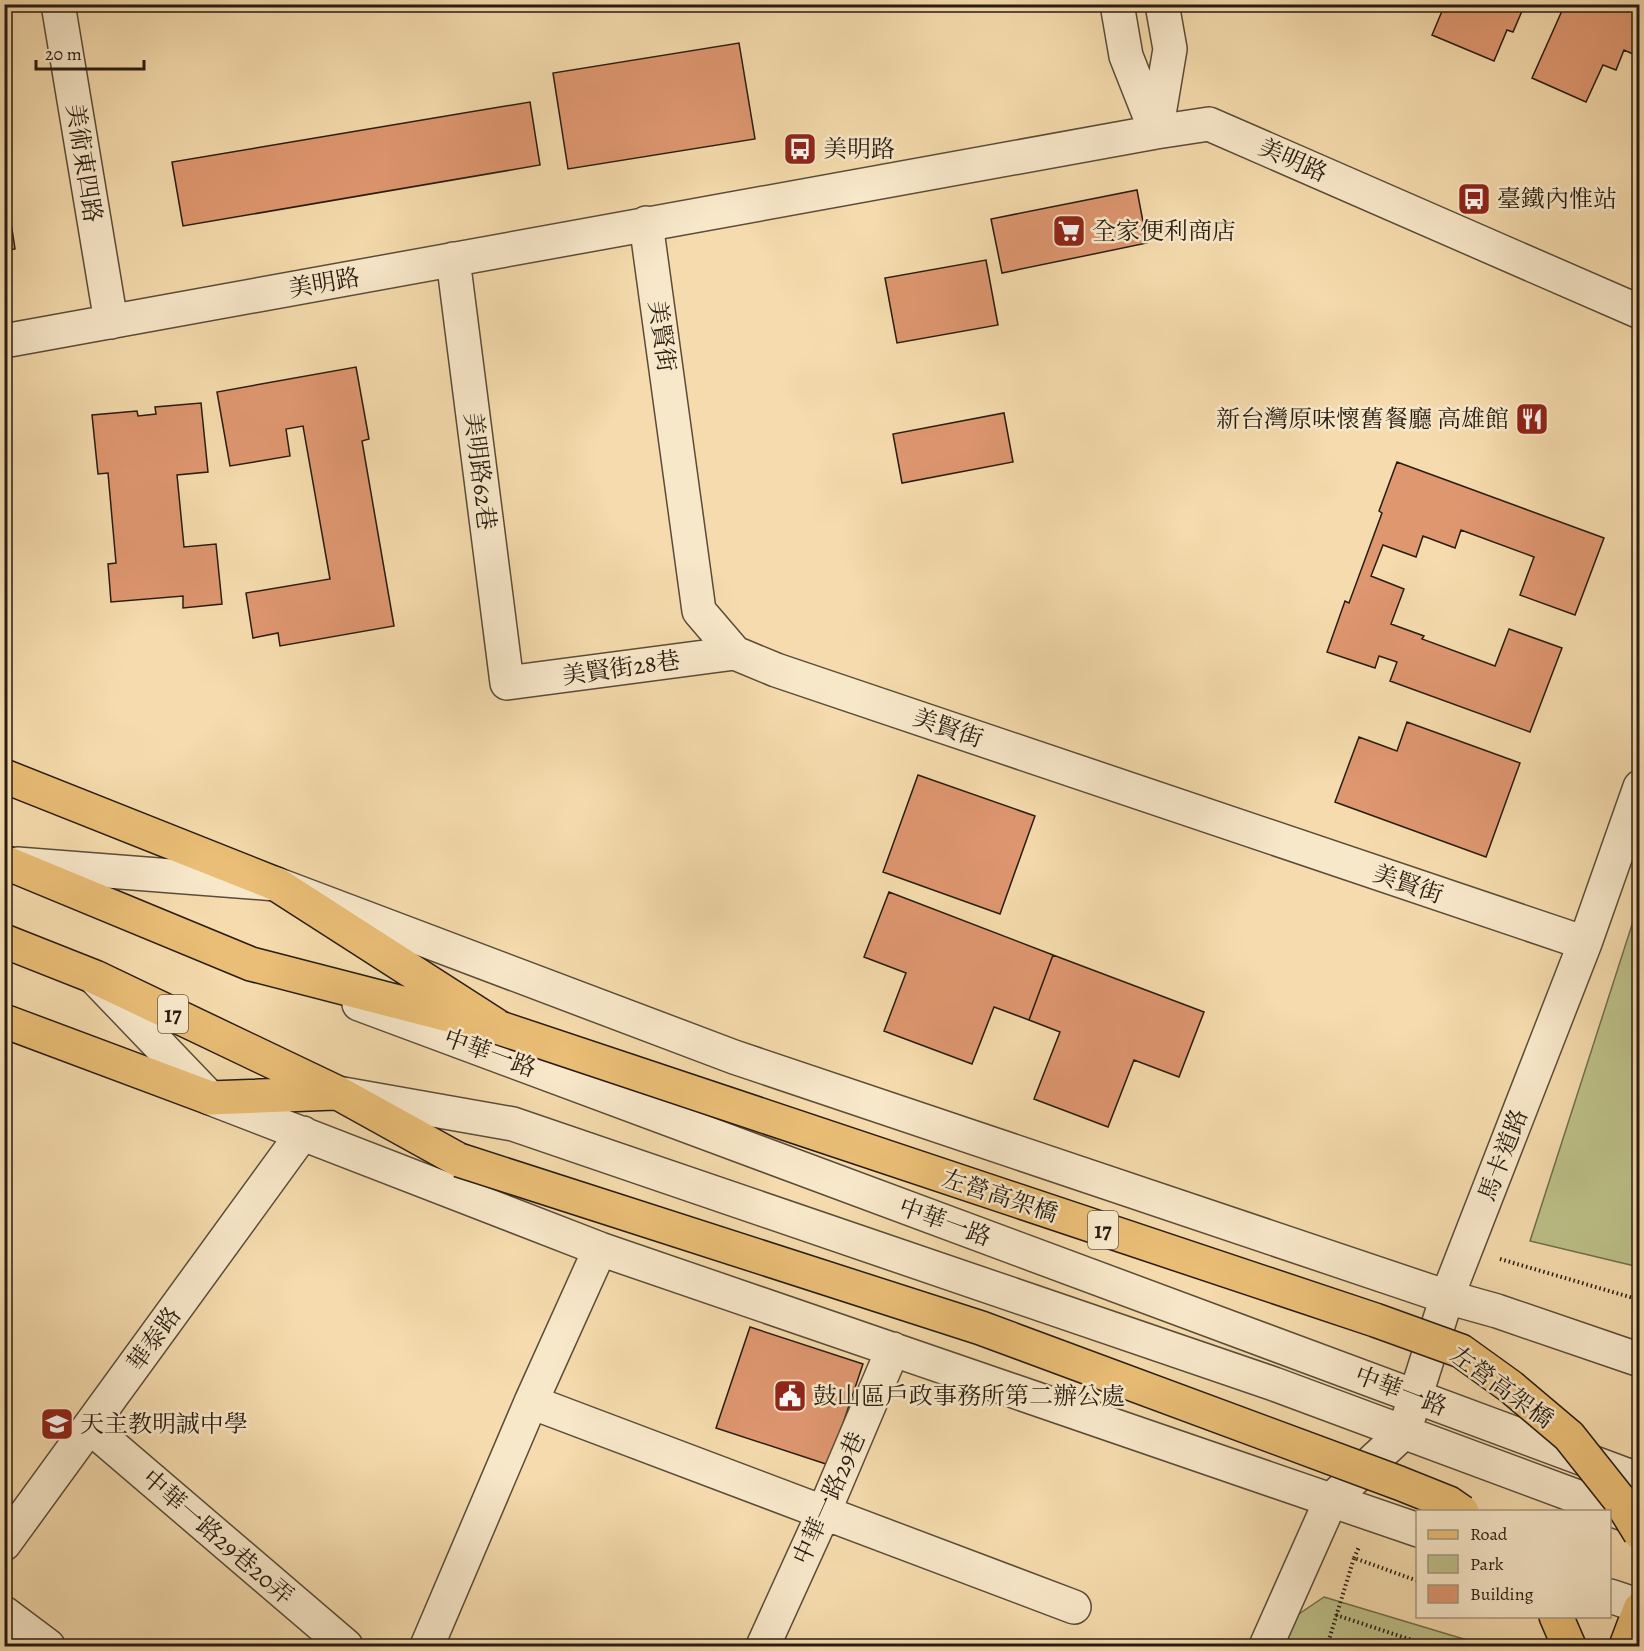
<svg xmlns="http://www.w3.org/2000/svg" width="1644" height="1651" viewBox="0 0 1644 1651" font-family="Alegreya,'Noto Serif TC',serif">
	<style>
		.green { fill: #bdc089; stroke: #726e4d; stroke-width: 1.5 }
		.building { fill: #df9770; stroke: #271c11; stroke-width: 1.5 }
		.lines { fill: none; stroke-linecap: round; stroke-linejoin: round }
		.minor-casing { stroke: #5a4c38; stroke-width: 36 }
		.major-casing { stroke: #271c11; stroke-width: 36 }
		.path { stroke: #271c11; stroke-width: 4; stroke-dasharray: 1.5 3; stroke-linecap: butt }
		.minor { stroke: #f8e8ca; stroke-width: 33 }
		.major { stroke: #eabe76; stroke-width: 33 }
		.major-bridge-casing { stroke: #271c11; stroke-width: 36; stroke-linecap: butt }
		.major-bridge { stroke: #eabe76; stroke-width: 33 }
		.labels { text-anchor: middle; stroke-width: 5; stroke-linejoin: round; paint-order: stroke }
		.shield { fill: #f8e8ca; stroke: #665948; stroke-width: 1.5 }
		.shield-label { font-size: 22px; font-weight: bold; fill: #271c11 }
		.poi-label { font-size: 24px; fill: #271c11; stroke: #f8e8ca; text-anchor: start }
		.street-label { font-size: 24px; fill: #271c11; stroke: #f8e8ca }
	</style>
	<rect width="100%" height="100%" fill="#f5dbad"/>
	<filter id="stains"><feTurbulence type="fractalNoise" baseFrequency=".00333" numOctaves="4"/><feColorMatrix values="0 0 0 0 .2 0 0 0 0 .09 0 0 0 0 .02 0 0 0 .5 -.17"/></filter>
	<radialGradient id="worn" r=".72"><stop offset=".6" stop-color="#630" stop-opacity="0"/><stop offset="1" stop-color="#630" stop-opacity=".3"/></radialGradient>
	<path class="green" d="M 1639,903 L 1639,1267 L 1530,1241 Z
		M 1324,1597 L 1487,1646 L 1280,1646 L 1293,1618 Z"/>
	<path class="building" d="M 1445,4 L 1525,4 L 1513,32 L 1507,30 L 1494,61 L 1432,35 Z
		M 1565,4 L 1640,4 L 1640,57 L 1624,50 L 1616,70 L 1603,65 L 1586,102 L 1532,78 Z
		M 739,43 L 755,139 L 568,169 L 553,73 Z
		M 530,102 L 540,165 L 183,226 L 172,162 Z
		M 4,177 L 15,249 L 4,251 Z
		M 1137,190 L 1147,243 L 1002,273 L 991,219 Z
		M 986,260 L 998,325 L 897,343 L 885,278 Z
		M 356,367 L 369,439 L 362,441 L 394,626 L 280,646 L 278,633 L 253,638 L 246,593 L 330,579 L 303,426 L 286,429 L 290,456 L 230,466 L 217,392 Z
		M 201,403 L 208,472 L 177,475 L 184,547 L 216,544 L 222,604 L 183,608 L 183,596 L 111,602 L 108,564 L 116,563 L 108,473 L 98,474 L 92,415 L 137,411 L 138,416 L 156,414 L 155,407 Z
		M 1004,413 L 1013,462 L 902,483 L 893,434 Z
		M 1397,462 L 1604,538 L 1575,615 L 1520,595 L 1534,557 L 1461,530 L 1455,548 L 1423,536 L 1416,557 L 1383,545 L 1371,576 L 1404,589 L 1391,624 L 1424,636 L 1422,639 L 1495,666 L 1509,629 L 1562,648 L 1530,732 L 1390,681 L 1397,662 L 1379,656 L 1375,668 L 1327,652 L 1345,601 L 1349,603 L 1382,513 L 1379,511 Z
		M 1407,722 L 1520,763 L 1486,857 L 1335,802 L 1359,737 L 1397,751 Z
		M 918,775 L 1035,816 L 1000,914 L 883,872 Z
		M 889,892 L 1053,955 L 1029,1020 L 994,1007 L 972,1064 L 884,1031 L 906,973 L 864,957 Z
		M 1053,955 L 1204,1012 L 1179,1077 L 1134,1060 L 1108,1127 L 1034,1099 L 1060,1032 L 1029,1020 Z
		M 750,1327 L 863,1364 L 829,1465 L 716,1428 Z"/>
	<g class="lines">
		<defs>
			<path id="minor" d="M 58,4 L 111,322
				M 1117,4 L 1126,56 L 1156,132
				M 1156,132 L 1170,49 L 1162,4
				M 646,223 L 699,611 L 735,653 L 776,670 L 1585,943
				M 453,259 L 507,683 L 735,653
				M 4,341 L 1156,132 L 1209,124 L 1640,312
				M 17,864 L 276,884 L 734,1057 L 1447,1297 L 1497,1311 L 1640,1360
				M 96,979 L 210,1098 L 600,1249 L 1418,1530
				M 359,1004 L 1640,1480
				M 343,1094 L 513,1124 L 1274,1384 L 1640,1520
				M 600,1249 L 531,1402 L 1074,1607
				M 90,1427 L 346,1646
				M 4,1544 L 303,1133
				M 1610,1596 L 1640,1606
				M 4,1613 L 48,1646
				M 427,1646 L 531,1402
				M 763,1646 L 823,1514 L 893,1349
				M 1266,1646 L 1331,1500 L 1404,1432 L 1447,1297 L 1585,943 L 1640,787"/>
			<path id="major" d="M 4,776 L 276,884 L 500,1028
				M 4,862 L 251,964 L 472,1021
				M 4,941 L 95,977 L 338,1093 L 459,1160
				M 4,1021 L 210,1098 L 334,1093
				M 1556,1616 L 1569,1646
				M 1626,1646 L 1640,1609"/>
		</defs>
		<use href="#minor" class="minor-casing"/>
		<use href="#major" class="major-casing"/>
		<path class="path" d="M 1500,1259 L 1640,1300
			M 1354,1558 L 1359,1547
			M 1336,1615 L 1430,1646
			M 1327,1646 L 1354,1558 L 1418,1581"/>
		<use href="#minor" class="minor"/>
		<use href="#major" class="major"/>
		<defs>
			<path id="major-bridge" d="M 500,1028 L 1375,1320 L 1461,1351 L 1511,1387 L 1569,1436 L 1619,1499 L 1640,1533
				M 459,1160 L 981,1328 L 1399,1483 L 1449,1503 L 1462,1512"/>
		</defs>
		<use href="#major-bridge" class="major-bridge-casing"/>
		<use href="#major-bridge" class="major-bridge"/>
	</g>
	<defs>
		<symbol id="bus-square" viewBox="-11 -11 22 22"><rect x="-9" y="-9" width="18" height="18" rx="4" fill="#8f2418" stroke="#f8e8ca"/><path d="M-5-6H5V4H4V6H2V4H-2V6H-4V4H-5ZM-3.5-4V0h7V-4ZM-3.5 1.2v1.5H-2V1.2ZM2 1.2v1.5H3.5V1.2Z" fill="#fff"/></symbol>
		<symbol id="supermarket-square" viewBox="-11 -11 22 22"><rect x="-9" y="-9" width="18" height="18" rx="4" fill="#8f2418" stroke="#f8e8ca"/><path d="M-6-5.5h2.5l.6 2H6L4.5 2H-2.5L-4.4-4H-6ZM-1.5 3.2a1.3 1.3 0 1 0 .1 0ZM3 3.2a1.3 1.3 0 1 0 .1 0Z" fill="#fff"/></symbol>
		<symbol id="restaurant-square" viewBox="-11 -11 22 22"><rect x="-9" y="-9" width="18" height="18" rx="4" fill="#8f2418" stroke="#f8e8ca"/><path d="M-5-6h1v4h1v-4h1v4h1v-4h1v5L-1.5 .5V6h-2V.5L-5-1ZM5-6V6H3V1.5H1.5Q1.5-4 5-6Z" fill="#fff"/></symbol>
		<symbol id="civic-square" viewBox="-11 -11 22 22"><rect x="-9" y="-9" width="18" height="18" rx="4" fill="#8f2418" stroke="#f8e8ca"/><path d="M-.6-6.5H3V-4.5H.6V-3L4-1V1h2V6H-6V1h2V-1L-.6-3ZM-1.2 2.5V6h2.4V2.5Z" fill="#fff"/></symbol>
		<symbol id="school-square" viewBox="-11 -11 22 22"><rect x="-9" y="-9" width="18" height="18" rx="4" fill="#8f2418" stroke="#f8e8ca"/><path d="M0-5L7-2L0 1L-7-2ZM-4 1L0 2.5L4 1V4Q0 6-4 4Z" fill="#fff"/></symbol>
	</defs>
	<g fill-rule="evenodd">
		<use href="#bus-square" x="781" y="130" width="38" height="38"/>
		<use href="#bus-square" x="1455" y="180" width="38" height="38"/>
		<use href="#supermarket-square" x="1050" y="212" width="38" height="38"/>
		<use href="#restaurant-square" x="1513" y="400" width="38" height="38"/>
		<use href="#civic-square" x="771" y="1377" width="38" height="38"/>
		<use href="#school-square" x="38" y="1405" width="38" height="38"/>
	</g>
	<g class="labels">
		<g class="shield">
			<rect x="158" y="995" width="30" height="38" rx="4.5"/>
			<rect x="1088" y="1211" width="30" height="38" rx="4.5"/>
		</g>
		<g class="shield-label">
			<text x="173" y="1022">17</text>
			<text x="1103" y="1238">17</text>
		</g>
		<g class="poi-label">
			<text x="823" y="157">美明路</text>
			<text x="1497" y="207">臺鐵內惟站</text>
			<text x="1092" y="239">全家便利商店</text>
			<text x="1509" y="427" text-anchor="end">新台灣原味懷舊餐廳 高雄館</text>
			<text x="813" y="1404">鼓山區戶政事務所第二辦公處</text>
			<text x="80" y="1432">天主教明誠中學</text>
		</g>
		<g class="street-label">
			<text transform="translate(1293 160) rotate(24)" y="8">美明路</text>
			<text transform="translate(84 163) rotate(81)" y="8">美術東四路</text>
			<text transform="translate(324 283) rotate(-10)" y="8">美明路</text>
			<text transform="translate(662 336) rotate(82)" y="8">美賢街</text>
			<text transform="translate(480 471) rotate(83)" y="8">美明路62巷</text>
			<text transform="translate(621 668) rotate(-8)" y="8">美賢街28巷</text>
			<text transform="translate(948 728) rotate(19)" y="8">美賢街</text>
			<text transform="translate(1408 884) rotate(19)" y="8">美賢街</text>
			<text transform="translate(490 1053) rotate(20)" y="8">中華一路</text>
			<text transform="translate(1503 1155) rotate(-69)" y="8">馬卡道路</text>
			<text transform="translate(1000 1196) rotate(18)" y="8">左營高架橋</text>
			<text transform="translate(945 1222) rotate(20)" y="8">中華一路</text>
			<text transform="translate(154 1339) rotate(-54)" y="8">華泰路</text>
			<text transform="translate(1502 1387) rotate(36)" y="8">左營高架橋</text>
			<text transform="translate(1401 1391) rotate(21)" y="8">中華一路</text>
			<text transform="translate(829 1498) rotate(-66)" y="8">中華一路29巷</text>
			<text transform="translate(218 1537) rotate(41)" y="8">中華一路29巷20弄</text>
		</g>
	</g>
	<rect width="1644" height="1651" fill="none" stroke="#f5dbad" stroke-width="24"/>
	<rect x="6" y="6" width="1632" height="1639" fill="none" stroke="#271c11" stroke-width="3"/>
	<rect x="12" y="12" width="1620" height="1627" fill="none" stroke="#271c11" stroke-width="1.5"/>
	<rect x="1416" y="1510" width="195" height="108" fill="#f8e8ca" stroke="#a49680" stroke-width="1.5"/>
	<rect x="1428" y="1530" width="30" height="9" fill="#eabe76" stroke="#a49680" stroke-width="1.5"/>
	<text x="1470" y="1540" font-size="18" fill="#271c11">Road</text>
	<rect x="1428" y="1555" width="30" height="18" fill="#bdc089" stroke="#a49680" stroke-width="1.5"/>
	<text x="1470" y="1570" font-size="18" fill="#271c11">Park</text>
	<rect x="1428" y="1585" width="30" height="18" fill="#df9770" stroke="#a49680" stroke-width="1.5"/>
	<text x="1470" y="1600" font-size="18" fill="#271c11">Building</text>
	<path d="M36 60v9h108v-9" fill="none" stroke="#271c11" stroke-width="3"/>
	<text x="45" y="60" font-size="18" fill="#271c11" stroke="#f8e8ca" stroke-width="4.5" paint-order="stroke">20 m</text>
	<rect width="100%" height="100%" filter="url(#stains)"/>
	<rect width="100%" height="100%" fill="url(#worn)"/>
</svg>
